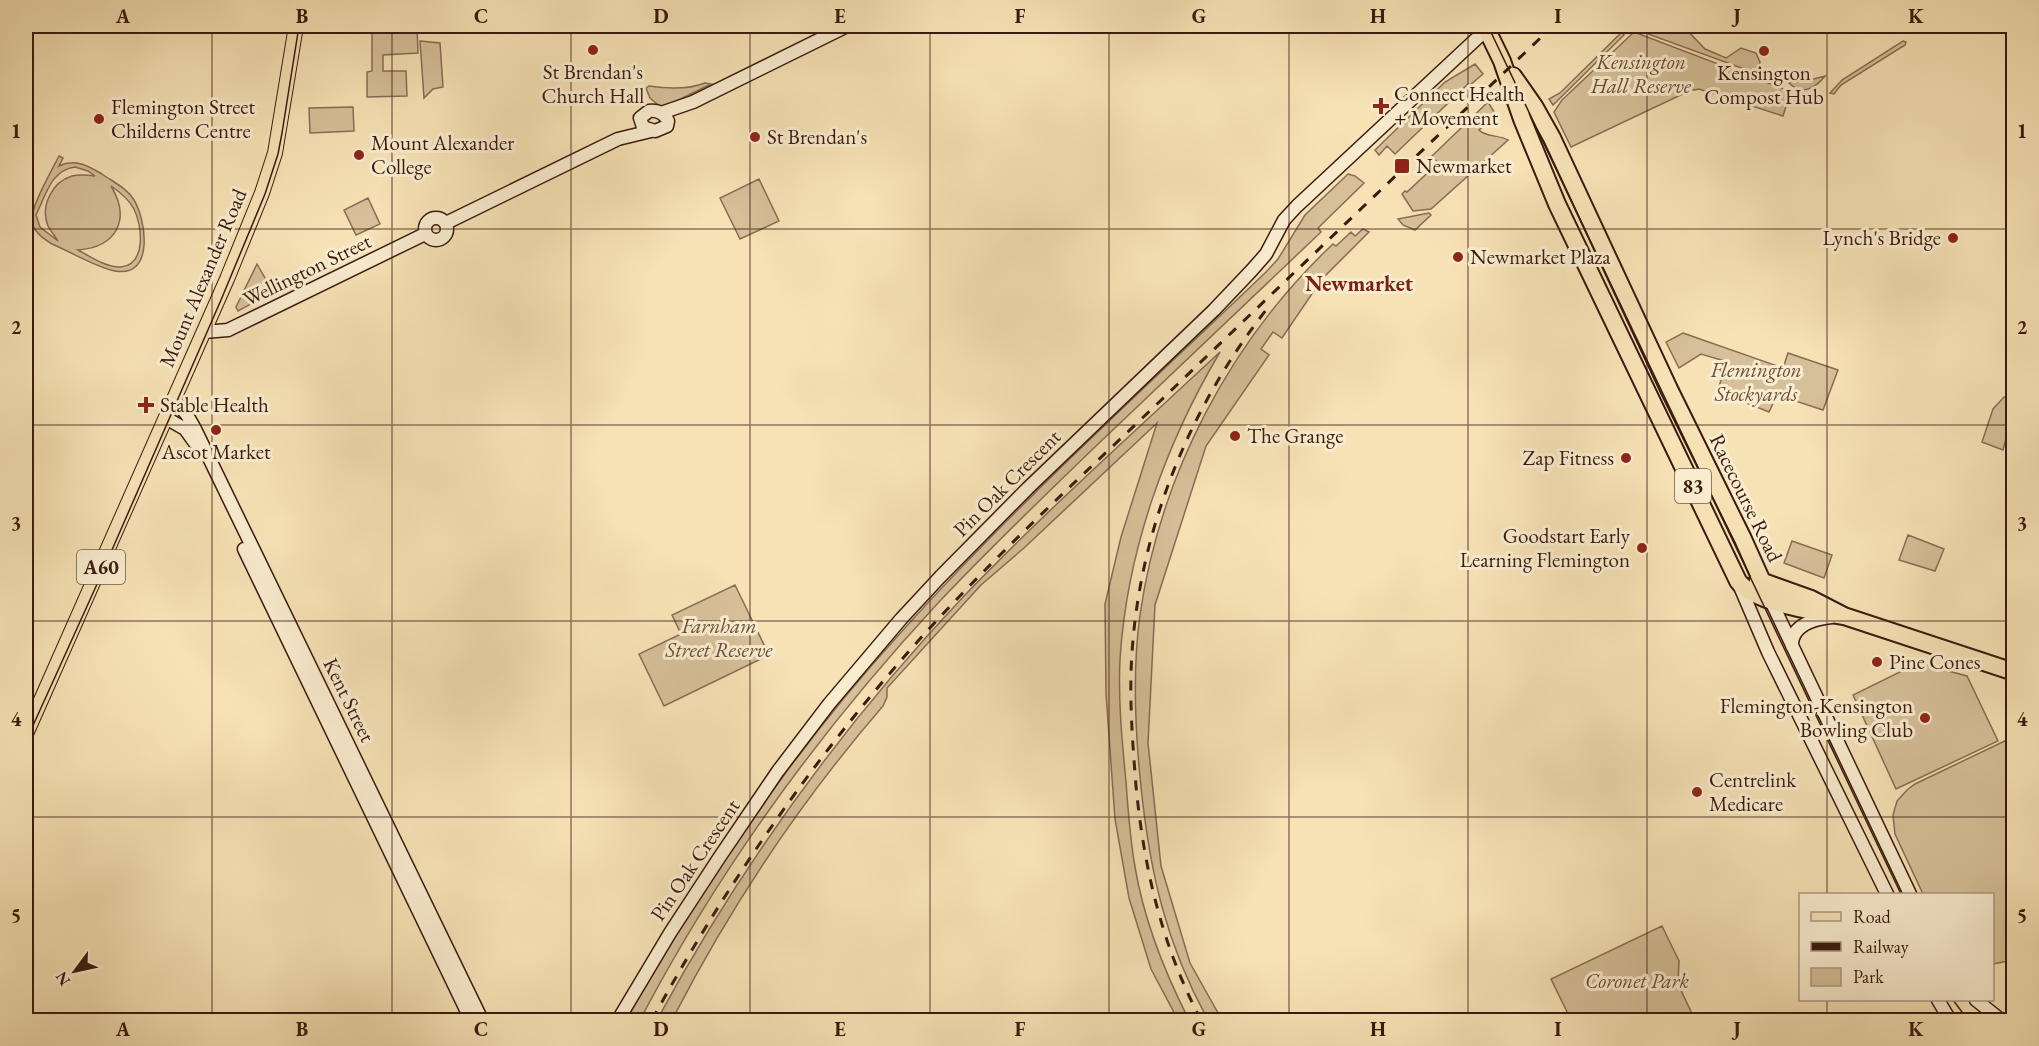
<svg xmlns="http://www.w3.org/2000/svg" width="2039" height="1046" viewBox="0 0 2039 1046" font-family="'EB Garamond',serif">
	<style>
		.green { fill: #d6c099; stroke: #886d54; stroke-width: 1.5; fill-rule: evenodd }
		.lines { fill: none; stroke-linecap: round; stroke-linejoin: round }
		.secondary-casing { stroke: #3a1a0e; stroke-width: 15 }
		.primary-casing { stroke: #3a1a0e; stroke-width: 16 }
		.highway-casing { stroke: #3a1a0e; stroke-width: 20 }
		.secondary { stroke: #f9eccf; stroke-width: 12 }
		.primary { stroke: #f6e2b5; stroke-width: 14 }
		.highway { stroke: #f6e2b5; stroke-width: 16 }
		.tram { stroke: #3a1a0e; stroke-width: 1.5 }
		.rail { stroke: #3a1a0e; stroke-width: 3; stroke-dasharray: 10 10; stroke-linecap: butt }
		.grid { fill: none; stroke: #3a1a0e; stroke-width: 1.5; stroke-opacity: 0.55 }
		.poi-dot { fill: #8f2418; stroke: #f9eccf; stroke-width: 2 }
		.labels { text-anchor: middle; stroke-width: 6; stroke-linejoin: round; paint-order: stroke }
		.shield { fill: #f9eccf; stroke: #735948; stroke-width: 1.5 }
		.shield-label { font-size: 20px; font-weight: bold; fill: #3a1a0e }
		.park-label { font-size: 21px; font-style: italic; fill: #694c38; stroke: #f9eccf }
		.poi-label { font-size: 21px; fill: #3a1a0e; stroke: #f9eccf; text-anchor: start }
		.street-label { font-size: 21px; fill: #3a1a0e; stroke: #f9eccf }
		.neighbourhood-label { font-size: 22px; font-weight: bold; fill: #7a1f14; stroke: #f9eccf }
		.neatline { fill: none; stroke: #3a1a0e; stroke-width: 2 }
		.grid-label { font-size: 20px; text-anchor: middle; font-weight: bold; fill: #3a1a0e }
	</style>
	<rect width="100%" height="100%" fill="#f6e2b5"/>
	<filter id="stains"><feTurbulence type="fractalNoise" baseFrequency=".00333" numOctaves="4"/><feColorMatrix values="0 0 0 0 .2 0 0 0 0 .09 0 0 0 0 .02 0 0 0 .5 -.17"/></filter>
	<radialGradient id="worn" r=".72"><stop offset=".6" stop-color="#630" stop-opacity="0"/><stop offset="1" stop-color="#630" stop-opacity=".3"/></radialGradient>
	<path class="green" d="M 372,26 L 417,26 L 418,53 L 383,55 L 383,71 L 406,71 L 407,96 L 367,97 L 367,72 L 372,71 Z
		M 1641,26 L 1683,26 L 1705,49 L 1726,58 L 1741,48 L 1756,53 L 1760,62 L 1758,74 L 1637,30 Z
		M 1622,32 L 1624,35 L 1553,105 L 1549,99 L 1560,93 Z
		M 1634,32 L 1784,89 L 1789,97 L 1783,116 L 1699,89 L 1689,91 L 1571,147 L 1554,112 L 1562,100 Z
		M 420,41 L 440,43 L 443,87 L 433,89 L 424,98 Z
		M 1903,41 L 1906,42 L 1905,45 L 1841,85 L 1834,94 L 1830,93 L 1842,80 Z
		M 1475,64 L 1483,74 L 1470,85 L 1468,84 L 1395,154 L 1387,146 L 1379,155 L 1375,150 L 1445,82 Z
		M 1825,76 C 1815,89 1801,96 1788,82 L 1806,81 Z
		M 705,83 L 711,84 L 662,108 L 650,98 L 646,88 L 649,86 C 668,89 687,90 705,83 Z
		M 1488,102 L 1496,115 L 1479,130 C 1485,137 1500,135 1508,140 L 1431,209 L 1413,211 L 1402,194 L 1405,191 L 1407,192 L 1438,163 L 1432,156 Z
		M 353,107 L 354,131 L 310,133 L 309,108 Z
		M 59,156 L 63,158 L 59,166 C 75,158 88,166 102,174 C 113,182 127,188 134,200 C 146,220 155,278 115,271 C 97,268 69,251 52,244 C 44,239 35,233 32,223 C 29,209 52,170 59,156 ZM 75,167 L 88,171 L 95,176 C 88,175 80,174 72,176 C 52,182 40,206 48,226 C 51,232 56,237 58,241 L 40,227 L 36,215 C 46,195 51,170 75,167 ZM 111,186 C 120,192 128,198 134,209 C 142,225 147,264 121,267 C 107,268 89,256 78,250 C 117,247 131,219 111,186 Z
		M 1348,174 L 1355,176 L 1364,183 L 1318,228 L 1321,232 C 1246,303 1171,374 1096,446 C 1043,497 990,548 939,602 C 823,727 719,869 640,1020 L 626,1020 C 702,886 791,754 895,639 C 1010,510 1141,392 1266,272 L 1278,259 L 1305,215 Z
		M 759,179 L 779,221 L 740,239 L 720,198 Z
		M 368,198 L 380,224 L 356,235 L 344,210 Z
		M 1429,213 L 1431,215 L 1415,230 L 1403,225 L 1398,219 Z
		M 1363,229 L 1369,232 L 1322,279 L 1282,338 L 1273,332 L 1261,349 L 1269,355 L 1206,446 L 1155,605 L 1148,743 L 1161,866 L 1190,963 L 1222,1020 L 1208,1020 C 1166,944 1150,873 1141,787 C 1135,730 1132,672 1140,615 C 1160,475 1230,341 1333,244 L 1336,246 L 1351,232 L 1355,236 Z
		M 257,264 L 273,292 L 238,311 L 236,307 Z
		M 1683,333 L 1783,368 L 1788,353 L 1838,370 L 1823,410 L 1777,395 L 1769,412 L 1717,391 L 1728,362 L 1701,354 L 1679,368 L 1666,342 Z
		M 1220,352 C 1165,445 1127,551 1120,659 C 1118,700 1122,741 1126,782 C 1128,810 1130,839 1135,867 C 1144,921 1164,971 1189,1020 L 1178,1020 L 1151,969 L 1129,898 L 1115,819 L 1106,694 L 1105,604 L 1121,537 L 1157,423 L 1024,548 L 981,585 L 887,688 L 887,697 L 883,706 C 800,802 730,907 672,1020 L 657,1020 C 740,867 844,723 964,596 C 1046,511 1134,432 1220,352 Z
		M 2004,397 L 2013,400 L 2014,425 L 2010,424 L 2003,450 L 1982,442 L 1993,409 Z
		M 1908,535 L 1944,549 L 1935,571 L 1899,560 Z
		M 1792,541 L 1832,555 L 1824,578 L 1784,563 Z
		M 735,585 L 769,655 L 664,706 L 639,654 L 681,634 L 672,615 Z
		M 1918,663 L 1967,676 L 1998,741 L 1896,789 L 1853,695 Z
		M 2013,737 L 2013,960 L 1993,964 L 1992,894 L 1923,894 L 1895,834 L 1893,815 L 1897,801 L 1907,790 L 1915,784 Z
		M 1662,926 L 1679,961 L 1678,984 L 1695,1020 L 1571,1020 L 1551,979 Z"/>
	<g class="lines">
		<defs>
			<path id="secondary" d="M 649,111 C 658,110 664,113 668,121 L 667,126 L 655,131 L 643,127 L 640,118 Z
				M 661,113 L 693,102 L 847,26
				M425 229a11 11 0 1 1 22 0a11 11 0 1 1-22 0Z
				M 446,223 L 618,139 L 651,131
				M 204,332 L 228,330 L 425,234
				M 174,399 L 187,415 L 195,429 L 482,1020
				M 166,418 L 185,429 L 195,443
				M 244,549 L 471,1020
				M 1738,582 L 1768,652 L 1887,894
				M 1770,599 L 1910,894
				M 1792,646 C 1791,625 1814,619 1831,617
				M 1938,1000 L 1950,1020
				M 1976,1000 L 2001,1020
				M 618,1020 L 670,933 L 719,858 L 778,771 L 829,704 L 901,619 L 940,577 L 1028,488 L 1214,310 L 1252,270 L 1266,254 L 1284,220 L 1297,206 L 1487,29"/>
			<path id="primary" d="M 26,734 L 227,279 L 262,193 L 275,153 L 296,26
				M 2010,1020 L 2014,1019"/>
			<path id="highway" d="M 1485,26 L 1502,61 L 1522,119 L 1557,204 L 1738,581 C 1754,603 1817,612 1844,616
				M 1513,76 L 1534,106 L 1552,138 L 1669,389 L 1743,539 L 1770,599
				M 1758,580 L 1811,599 L 1844,616 L 2014,672"/>
		</defs>
		<use href="#secondary" class="secondary-casing"/>
		<use href="#primary" class="primary-casing"/>
		<use href="#highway" class="highway-casing"/>
		<use href="#secondary" class="secondary"/>
		<use href="#primary" class="primary"/>
		<use href="#highway" class="highway"/>
		<path class="tram" d="M 1488,26 L 1901,894
			M 26,741 L 98,582 L 221,300 L 265,194 L 278,154 L 282,133 L 299,26
			M 1953,1000 L 1968,1020"/>
		<path class="rail" d="M 652,1020 C 724,888 811,762 911,649 C 995,554 1090,469 1181,381 C 1305,262 1429,144 1553,26
			M 1201,1020 C 1162,946 1144,869 1136,786 C 1133,748 1130,710 1131,673 C 1135,539 1187,409 1270,305"/>
	</g>
	<path class="grid" d="M 212,26 L 212,1020M 392,26 L 392,1020M 571,26 L 571,1020M 750,26 L 750,1020M 930,26 L 930,1020M 1109,26 L 1109,1020M 1289,26 L 1289,1020M 1468,26 L 1468,1020M 1647,26 L 1647,1020M 1827,26 L 1827,894M 26,229 L 2014,229M 26,425 L 2014,425M 26,621 L 2014,621M 26,817 L 2014,817M 1827,1000 L 1827,1020"/>
	<g class="poi-dot">
		<circle cx="593" cy="50" r="6"/>
		<circle cx="1764" cy="51" r="6"/>
		<path d="M1378 97h6v6h6v6h-6v6h-6v-6h-6v-6h6z"/>
		<circle cx="99" cy="119" r="6"/>
		<circle cx="755" cy="137" r="6"/>
		<circle cx="359" cy="155" r="6"/>
		<rect x="1394" y="158" width="16" height="16" rx="3"/>
		<circle cx="1953" cy="238" r="6"/>
		<circle cx="1458" cy="257" r="6"/>
		<path d="M143 396h6v6h6v6h-6v6h-6v-6h-6v-6h6z"/>
		<circle cx="216" cy="430" r="6"/>
		<circle cx="1235" cy="436" r="6"/>
		<circle cx="1626" cy="458" r="6"/>
		<circle cx="1642" cy="548" r="6"/>
		<circle cx="1877" cy="662" r="6"/>
		<circle cx="1925" cy="718" r="6"/>
		<circle cx="1697" cy="792" r="6"/>
	</g>
	<g class="labels">
		<g class="shield">
			<rect x="1675" y="469" width="36" height="34" rx="4.5"/>
			<rect x="77" y="550" width="48" height="34" rx="4.5"/>
		</g>
		<g class="shield-label">
			<text x="1693" y="493">83</text>
			<text x="101" y="574">A60</text>
		</g>
		<g class="park-label">
			<text x="1641" y="69">Kensington<tspan x="1641" dy="24">Hall Reserve</tspan></text>
			<text x="1756" y="377">Flemington<tspan x="1756" dy="24">Stockyards</tspan></text>
			<text x="719" y="633">Farnham<tspan x="719" dy="24">Street Reserve</tspan></text>
			<text x="1637" y="988">Coronet Park</text>
		</g>
		<g class="poi-label">
			<text x="593" y="79" text-anchor="middle">St Brendan's<tspan x="593" dy="24">Church Hall</tspan></text>
			<text x="1764" y="80" text-anchor="middle">Kensington<tspan x="1764" dy="24">Compost Hub</tspan></text>
			<text x="1394" y="101">Connect Health<tspan x="1394" dy="24">+ Movement</tspan></text>
			<text x="111" y="114">Flemington Street<tspan x="111" dy="24">Childerns Centre</tspan></text>
			<text x="767" y="144">St Brendan's</text>
			<text x="371" y="150">Mount Alexander<tspan x="371" dy="24">College</tspan></text>
			<text x="1416" y="173">Newmarket</text>
			<text x="1941" y="245" text-anchor="end">Lynch's Bridge</text>
			<text x="1470" y="264">Newmarket Plaza</text>
			<text x="160" y="412">Stable Health</text>
			<text x="1247" y="443">The Grange</text>
			<text x="216" y="459" text-anchor="middle">Ascot Market</text>
			<text x="1614" y="465" text-anchor="end">Zap Fitness</text>
			<text x="1630" y="543" text-anchor="end">Goodstart Early<tspan x="1630" dy="24">Learning Flemington</tspan></text>
			<text x="1889" y="669">Pine Cones</text>
			<text x="1913" y="713" text-anchor="end">Flemington-Kensington<tspan x="1913" dy="24">Bowling Club</tspan></text>
			<text x="1709" y="787">Centrelink<tspan x="1709" dy="24">Medicare</tspan></text>
		</g>
		<g class="street-label">
			<text transform="translate(307 270) rotate(-26)" y="7">Wellington Street</text>
			<text transform="translate(203 278) rotate(-67)" y="7">Mount Alexander Road</text>
			<text transform="translate(1007 483) rotate(-45)" y="7">Pin Oak Crescent</text>
			<text transform="translate(1746 498) rotate(64)" y="7">Racecourse Road</text>
			<text transform="translate(349 700) rotate(64)" y="7">Kent Street</text>
			<text transform="translate(695 860) rotate(-56)" y="7">Pin Oak Crescent</text>
		</g>
		<g class="neighbourhood-label">
			<text x="1359" y="291">Newmarket</text>
		</g>
	</g>
	<rect width="2039" height="1046" fill="none" stroke="#f6e2b5" stroke-width="66"/>
	<rect x="1799" y="893" width="195" height="108" fill="#f9eccf" stroke="#ad9882" stroke-width="1.5"/>
	<rect x="1811" y="912" width="30" height="9" fill="#f6e2b5" stroke="#ad9882" stroke-width="1.5"/>
	<text x="1853" y="923" font-size="18" fill="#3a1a0e">Road</text>
	<rect x="1811" y="942" width="30" height="9" fill="#3a1a0e" stroke="#ad9882" stroke-width="1.5"/>
	<text x="1853" y="953" font-size="18" fill="#3a1a0e">Railway</text>
	<rect x="1811" y="968" width="30" height="18" fill="#d6c099" stroke="#ad9882" stroke-width="1.5"/>
	<text x="1853" y="983" font-size="18" fill="#3a1a0e">Park</text>
	<g transform="translate(75 971) rotate(237)" stroke="#f9eccf" stroke-width="4.5" paint-order="stroke">
	<path d="M0-4.5L10 22L0 15L-10 22Z" fill="#3a1a0e"/>
	<text y="-9" font-size="16" font-weight="bold" text-anchor="middle" fill="#3a1a0e">N</text>
	</g>
	<rect x="33" y="33" width="1973" height="980" class="neatline"/>
	<g class="grid-label">
		<text x="123" y="23">A</text>
		<text x="302" y="23">B</text>
		<text x="481" y="23">C</text>
		<text x="661" y="23">D</text>
		<text x="840" y="23">E</text>
		<text x="1020" y="23">F</text>
		<text x="1199" y="23">G</text>
		<text x="1378" y="23">H</text>
		<text x="1558" y="23">I</text>
		<text x="1737" y="23">J</text>
		<text x="1916" y="23">K</text>
		<text x="16" y="138">1</text>
		<text x="2022" y="138">1</text>
		<text x="16" y="334">2</text>
		<text x="2022" y="334">2</text>
		<text x="16" y="530">3</text>
		<text x="2022" y="530">3</text>
		<text x="16" y="726">4</text>
		<text x="2022" y="726">4</text>
		<text x="16" y="922">5</text>
		<text x="2022" y="922">5</text>
		<text x="123" y="1036">A</text>
		<text x="302" y="1036">B</text>
		<text x="481" y="1036">C</text>
		<text x="661" y="1036">D</text>
		<text x="840" y="1036">E</text>
		<text x="1020" y="1036">F</text>
		<text x="1199" y="1036">G</text>
		<text x="1378" y="1036">H</text>
		<text x="1558" y="1036">I</text>
		<text x="1737" y="1036">J</text>
		<text x="1916" y="1036">K</text>
	</g>
	<rect width="100%" height="100%" filter="url(#stains)"/>
	<rect width="100%" height="100%" fill="url(#worn)"/>
</svg>
